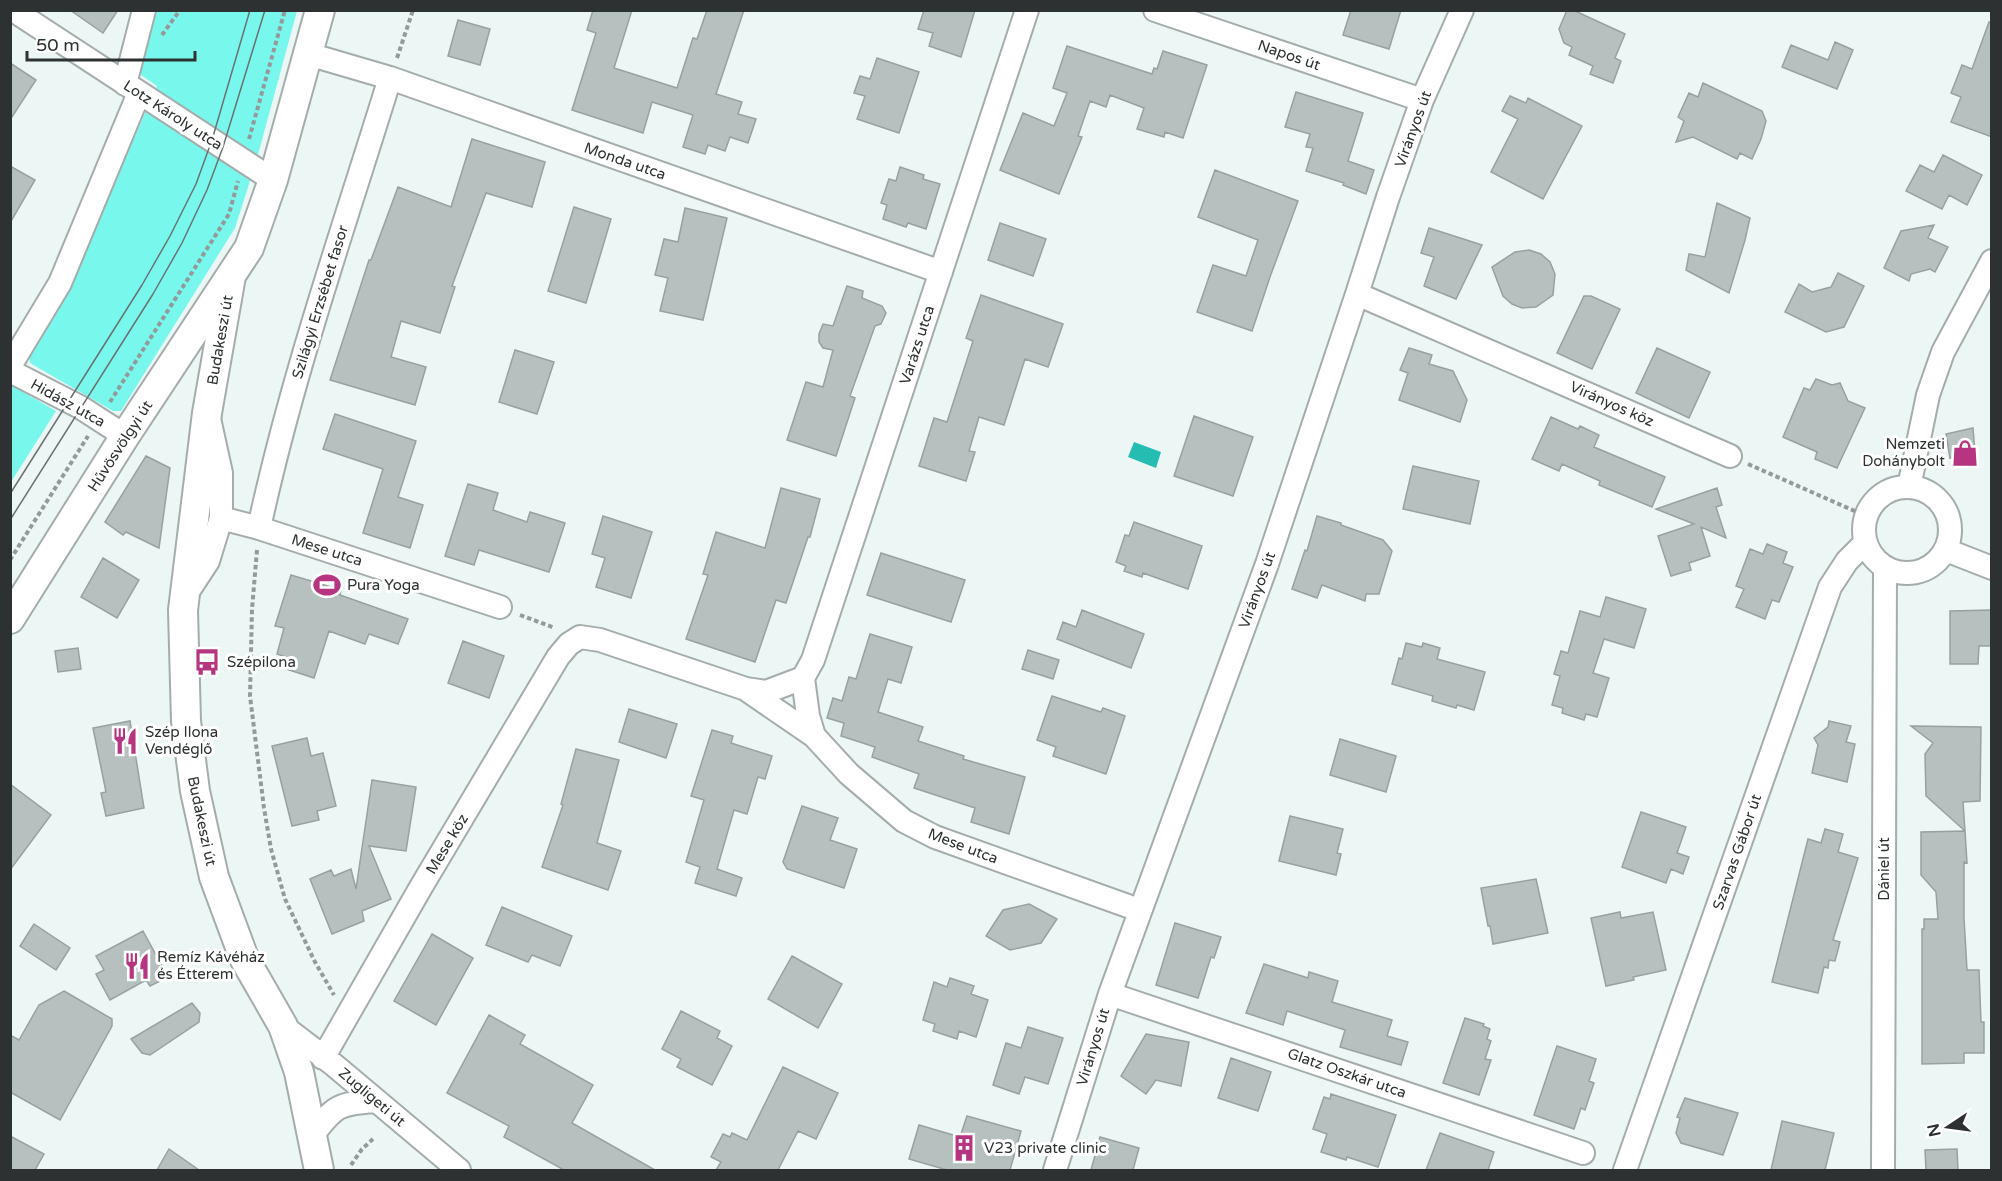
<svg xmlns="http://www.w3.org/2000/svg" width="2002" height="1181" viewBox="0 0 2002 1181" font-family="'Varela Round',sans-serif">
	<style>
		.green { fill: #78f8ed }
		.water { fill: #25bcb2 }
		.building { fill: #b6c0bf; stroke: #97a1a0; stroke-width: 1.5 }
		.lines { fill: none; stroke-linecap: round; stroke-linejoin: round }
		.minor-casing { stroke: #a4adac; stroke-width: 26 }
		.major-casing { stroke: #a4adac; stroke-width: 32 }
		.path { stroke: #939a99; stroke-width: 4; stroke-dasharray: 4.5 3; stroke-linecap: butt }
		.minor { stroke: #fff; stroke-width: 22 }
		.major { stroke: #fff; stroke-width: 28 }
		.tram { stroke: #6b7171; stroke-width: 1.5 }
		.labels { text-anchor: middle; stroke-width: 6; stroke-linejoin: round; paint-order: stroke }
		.street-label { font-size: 15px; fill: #2d3131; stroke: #fff }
		.poi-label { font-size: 15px; fill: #2d3131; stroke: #fff; text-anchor: start }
	</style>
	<rect width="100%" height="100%" fill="#ecf6f4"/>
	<path class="green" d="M 155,11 L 297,11 L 256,162 L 235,228 L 121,411 L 113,411 L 30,363 L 29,356 L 65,295 L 157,86 L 138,73 L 149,26 Z
		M 11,385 L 56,411 L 11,482 L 10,387 Z"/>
	<path class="water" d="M 1134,442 L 1161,452 L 1156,468 L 1128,457 Z"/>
	<path class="building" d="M 70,10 L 118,10 L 103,33 Z
		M 593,10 L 632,10 L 614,68 L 677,88 L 693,38 L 697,39 L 707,10 L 744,10 L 716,94 L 742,102 L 738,114 L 756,119 L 748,143 L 730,137 L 725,151 L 708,145 L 705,154 L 683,147 L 693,115 L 652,102 L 643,133 L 572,110 L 596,33 L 587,30 Z
		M 924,10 L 975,10 L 961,57 L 929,46 L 933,33 L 918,29 Z
		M 1351,10 L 1401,10 L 1389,49 L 1343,35 Z
		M 1567,10 L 1573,10 L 1625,34 L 1615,58 L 1621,61 L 1613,83 L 1590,74 L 1593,66 L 1569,55 L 1572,47 L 1564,43 L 1559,29 Z
		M 458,20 L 490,29 L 480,65 L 448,56 Z
		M 1989,22 L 1992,23 L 1992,137 L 1951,122 L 1961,97 L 1951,93 L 1962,65 L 1972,69 Z
		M 1835,42 L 1853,50 L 1837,89 L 1782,67 L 1791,45 L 1828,60 Z
		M 1067,46 L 1152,74 L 1154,68 L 1157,69 L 1163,51 L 1207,65 L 1183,138 L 1165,132 L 1164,137 L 1137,129 L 1144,108 L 1110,95 L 1106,107 L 1090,101 L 1078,136 L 1082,137 L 1059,194 L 1000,170 L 1023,113 L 1054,126 L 1067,93 L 1053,88 Z
		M 877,58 L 919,72 L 899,133 L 857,119 L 865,96 L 854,93 L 860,76 L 870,79 Z
		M 10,63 L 36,80 L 10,120 Z
		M 1703,83 L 1762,111 L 1766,121 L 1761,139 L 1752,159 L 1740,153 L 1737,159 L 1693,137 L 1676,142 L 1684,121 L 1678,117 L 1689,93 L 1698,97 Z
		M 1296,92 L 1363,113 L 1348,161 L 1374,170 L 1366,194 L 1343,185 L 1344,183 L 1306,171 L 1313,148 L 1306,147 L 1310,134 L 1285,127 Z
		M 1510,96 L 1526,103 L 1528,98 L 1582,126 L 1543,199 L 1491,172 L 1518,119 L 1502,111 Z
		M 472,139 L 545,162 L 532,207 L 486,193 L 452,286 L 455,287 L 440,333 L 401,321 L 391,357 L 426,367 L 415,405 L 330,380 L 369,260 L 371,260 L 398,187 L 451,207 Z
		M 1943,155 L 1982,175 L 1967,205 L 1949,195 L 1942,209 L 1906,191 L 1920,165 L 1934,172 Z
		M 10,166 L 35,180 L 10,223 Z
		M 900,167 L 924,175 L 923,179 L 940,184 L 926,229 L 908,223 L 906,227 L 883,219 L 887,205 L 881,203 L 889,179 L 896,181 Z
		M 1215,170 L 1298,201 L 1270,277 L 1252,331 L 1197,312 L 1213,265 L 1246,276 L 1258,240 L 1198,217 Z
		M 1717,203 L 1750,218 L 1745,240 L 1729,293 L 1686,270 L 1689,254 L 1705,257 Z
		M 574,207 L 611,219 L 586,303 L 548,291 Z
		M 685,208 L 727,218 L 703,320 L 660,311 L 668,278 L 655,275 L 664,239 L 678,242 Z
		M 1000,223 L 1046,239 L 1033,276 L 988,260 Z
		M 1934,225 L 1928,238 L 1948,247 L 1935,272 L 1930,269 L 1911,274 L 1909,281 L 1884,268 L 1901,231 Z
		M 1429,228 L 1482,245 L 1456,299 L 1424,286 L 1434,257 L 1421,253 Z
		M 1529,250 L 1541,254 L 1550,262 L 1555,274 L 1553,295 L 1536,307 L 1522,308 L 1512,304 L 1503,296 L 1492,267 L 1515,252 Z
		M 1838,273 L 1864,286 L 1844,327 L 1826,332 L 1785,312 L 1799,284 L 1812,292 L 1831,287 Z
		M 847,286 L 863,291 L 862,298 L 882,306 L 886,313 L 881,324 L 875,326 L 850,396 L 855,398 L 836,456 L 787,440 L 806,382 L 823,387 L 833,350 L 823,348 L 819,342 L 819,334 L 823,324 L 833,326 Z
		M 981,295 L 1063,324 L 1048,367 L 1025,359 L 1004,425 L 979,417 L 969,451 L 975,452 L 966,481 L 919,466 L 934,418 L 947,422 L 973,341 L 966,338 Z
		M 1584,296 L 1591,296 L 1620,309 L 1592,369 L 1557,353 Z
		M 1409,348 L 1432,355 L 1429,364 L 1453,371 L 1467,400 L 1460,422 L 1399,400 L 1408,373 L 1400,370 Z
		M 1657,348 L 1710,372 L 1689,418 L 1636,393 Z
		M 515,350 L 554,362 L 537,414 L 499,402 Z
		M 1816,379 L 1832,385 L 1840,383 L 1848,401 L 1865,408 L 1837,468 L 1815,459 L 1817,452 L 1783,437 L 1804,388 L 1810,390 Z
		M 335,414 L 416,441 L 398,497 L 423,505 L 410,548 L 363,533 L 383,469 L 323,449 Z
		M 1194,416 L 1253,437 L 1233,496 L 1174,476 Z
		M 1551,417 L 1578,429 L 1580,426 L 1599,435 L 1594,447 L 1665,477 L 1652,507 L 1599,485 L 1600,481 L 1562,464 L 1559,471 L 1532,459 Z
		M 1973,428 L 1975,453 L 1950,458 L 1946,434 Z
		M 146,456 L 170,468 L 159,548 L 126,532 L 123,535 L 105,522 Z
		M 1413,466 L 1479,481 L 1470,524 L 1403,509 Z
		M 468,484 L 498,493 L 493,510 L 527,522 L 530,512 L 565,523 L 549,572 L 479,550 L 474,565 L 445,556 Z
		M 781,488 L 820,499 L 810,537 L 808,537 L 786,603 L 776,600 L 755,662 L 686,639 L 708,575 L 703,574 L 716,532 L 765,548 Z
		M 1717,488 L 1722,505 L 1716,507 L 1726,538 L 1701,527 L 1710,556 L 1689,563 L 1691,570 L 1671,576 L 1658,536 L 1694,524 L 1656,509 Z
		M 603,516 L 652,532 L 631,598 L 596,587 L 605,558 L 592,554 Z
		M 1317,516 L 1341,523 L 1341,525 L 1383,540 L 1392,551 L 1379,594 L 1366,594 L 1365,601 L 1322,585 L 1317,598 L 1292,589 L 1305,550 L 1307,551 Z
		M 1134,522 L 1202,546 L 1188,589 L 1143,573 L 1142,577 L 1124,571 L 1126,566 L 1116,562 L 1125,535 L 1129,536 Z
		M 1767,544 L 1787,552 L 1783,563 L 1793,567 L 1779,602 L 1772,600 L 1765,619 L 1736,607 L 1744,589 L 1736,586 L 1750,549 L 1763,554 Z
		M 881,553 L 965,580 L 951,622 L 867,595 Z
		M 103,558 L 139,580 L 117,618 L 81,597 Z
		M 291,575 L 341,590 L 340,595 L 408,619 L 398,644 L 369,634 L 365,644 L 329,631 L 314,678 L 283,668 L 286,657 L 277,654 L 284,628 L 275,626 Z
		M 1606,597 L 1646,609 L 1634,648 L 1604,639 L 1593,673 L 1609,678 L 1597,717 L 1586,714 L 1584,720 L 1562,713 L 1563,708 L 1552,705 L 1560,676 L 1554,674 L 1561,651 L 1568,653 L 1580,611 L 1600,617 Z
		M 1082,610 L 1144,634 L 1131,668 L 1057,639 L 1063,622 L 1076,627 Z
		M 1992,610 L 1992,646 L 1979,646 L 1978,664 L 1950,664 L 1950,611 Z
		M 870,634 L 912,647 L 901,683 L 888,679 L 878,712 L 923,727 L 918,741 L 964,756 L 963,759 L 1025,777 L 1009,834 L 971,822 L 975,808 L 914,788 L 919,774 L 872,757 L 875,747 L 841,736 L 844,723 L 827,718 L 833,698 L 842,701 L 849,677 L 856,679 Z
		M 463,641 L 504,656 L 489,698 L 448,683 Z
		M 1406,643 L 1422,647 L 1423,643 L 1440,648 L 1437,659 L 1485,672 L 1474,710 L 1457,705 L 1456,708 L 1432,701 L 1433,696 L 1392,684 L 1399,658 L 1402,659 Z
		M 78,648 L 81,669 L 58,672 L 55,651 Z
		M 1028,650 L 1059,660 L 1053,679 L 1022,669 Z
		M 1052,696 L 1101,712 L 1103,708 L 1125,716 L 1106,774 L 1053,756 L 1056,747 L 1037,740 Z
		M 629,709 L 677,724 L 666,758 L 619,742 Z
		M 130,721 L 144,808 L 106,816 L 101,793 L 106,792 L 93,728 Z
		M 1829,721 L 1851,726 L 1846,742 L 1855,744 L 1847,782 L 1812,773 L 1818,745 L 1814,738 L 1828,727 Z
		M 1911,726 L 1981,727 L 1980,801 L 1963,802 L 1965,831 L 1926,796 L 1925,754 L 1933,743 Z
		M 712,730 L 733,736 L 731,743 L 772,756 L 765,779 L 758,777 L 747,814 L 734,810 L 717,869 L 742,878 L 736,896 L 695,883 L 700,867 L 686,862 L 704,800 L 691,796 Z
		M 307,738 L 311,756 L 323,753 L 336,806 L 317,811 L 319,820 L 292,826 L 272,746 Z
		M 1340,739 L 1396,756 L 1386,792 L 1330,775 Z
		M 576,749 L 619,760 L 597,843 L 621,851 L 608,890 L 542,867 L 563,805 L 561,804 Z
		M 372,780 L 416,787 L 406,851 L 369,846 L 391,899 L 362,911 L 364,921 L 332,934 L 310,879 L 331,870 L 334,876 L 351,869 L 356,889 Z
		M 10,784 L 51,815 L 10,870 Z
		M 802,806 L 838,818 L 830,840 L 857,849 L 844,888 L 787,869 L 783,862 Z
		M 1641,812 L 1686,827 L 1677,853 L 1689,857 L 1683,874 L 1671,869 L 1666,883 L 1622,867 Z
		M 1290,816 L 1343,829 L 1337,853 L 1341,854 L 1336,875 L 1279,861 Z
		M 1825,829 L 1843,834 L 1838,852 L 1858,858 L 1833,940 L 1840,942 L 1835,961 L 1829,960 L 1828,968 L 1824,967 L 1818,993 L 1772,982 L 1808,839 L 1821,843 Z
		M 1965,831 L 1967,863 L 1964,862 L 1964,918 L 1967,970 L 1979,970 L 1981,1022 L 1984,1022 L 1984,1053 L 1964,1053 L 1964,1063 L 1922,1064 L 1922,929 L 1924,929 L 1924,919 L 1938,919 L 1936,892 L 1921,875 L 1921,832 Z
		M 1536,879 L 1548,933 L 1493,944 L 1490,926 L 1488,926 L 1481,888 Z
		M 1029,904 L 1057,919 L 1041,943 L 1010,950 L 986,936 L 1003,910 Z
		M 502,907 L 572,936 L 560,966 L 532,955 L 528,962 L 486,945 Z
		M 1620,912 L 1621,918 L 1653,912 L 1666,970 L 1633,977 L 1634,980 L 1606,986 L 1591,918 Z
		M 1175,923 L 1221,937 L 1214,958 L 1211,957 L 1198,998 L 1156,985 Z
		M 34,924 L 70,948 L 56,970 L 20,946 Z
		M 143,931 L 168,977 L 150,986 L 146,980 L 110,1000 L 96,974 L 104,970 L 96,956 Z
		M 432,934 L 473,958 L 436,1025 L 394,1001 Z
		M 792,956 L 842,984 L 818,1028 L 768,999 Z
		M 1264,964 L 1308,978 L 1309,972 L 1338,981 L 1332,1002 L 1392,1020 L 1387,1036 L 1408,1042 L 1401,1065 L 1340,1047 L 1345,1030 L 1287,1011 L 1283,1025 L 1246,1013 Z
		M 950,978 L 974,986 L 971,994 L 988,1000 L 976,1037 L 959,1031 L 957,1039 L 933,1031 L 935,1024 L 923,1020 L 934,982 L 947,987 Z
		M 64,991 L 112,1019 L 112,1026 L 60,1120 L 10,1092 L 10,1035 L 19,1040 L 39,1005 Z
		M 192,1003 L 200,1013 L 199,1022 L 150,1055 L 142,1053 L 131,1039 Z
		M 681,1011 L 720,1031 L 717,1038 L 732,1046 L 712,1085 L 677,1067 L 681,1059 L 662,1049 Z
		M 489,1015 L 525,1035 L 520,1044 L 593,1085 L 572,1123 L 655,1170 L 564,1170 L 504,1137 L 509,1126 L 447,1093 Z
		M 1465,1018 L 1484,1024 L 1483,1026 L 1490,1029 L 1487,1039 L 1491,1041 L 1485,1059 L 1491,1060 L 1479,1095 L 1443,1083 Z
		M 1028,1027 L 1063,1038 L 1048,1084 L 1025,1077 L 1019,1094 L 993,1085 L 1006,1043 L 1021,1048 Z
		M 1146,1034 L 1189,1042 L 1181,1086 L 1156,1080 L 1146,1094 L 1121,1076 Z
		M 1557,1046 L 1596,1059 L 1589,1081 L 1594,1083 L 1585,1110 L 1581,1108 L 1574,1129 L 1534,1115 Z
		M 1231,1058 L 1271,1072 L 1258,1111 L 1218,1098 Z
		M 783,1067 L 838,1093 L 816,1139 L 798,1131 L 778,1170 L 716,1170 L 721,1162 L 711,1157 L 723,1134 L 730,1137 L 732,1133 L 747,1140 Z
		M 1331,1094 L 1396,1115 L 1378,1167 L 1347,1157 L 1346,1160 L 1321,1152 L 1327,1134 L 1313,1129 L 1324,1097 L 1330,1099 Z
		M 1685,1098 L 1738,1113 L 1723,1155 L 1681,1143 L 1676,1133 L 1680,1118 L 1677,1117 Z
		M 967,1116 L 1021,1131 L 1010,1170 L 947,1170 L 909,1159 L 919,1125 L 960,1137 Z
		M 1782,1121 L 1834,1133 L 1825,1170 L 1771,1170 Z
		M 1440,1133 L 1494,1152 L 1488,1170 L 1426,1170 Z
		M 10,1136 L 44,1154 L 35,1170 L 10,1170 Z
		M 1100,1137 L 1139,1148 L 1133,1170 L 1091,1170 Z
		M 169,1149 L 199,1170 L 157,1170 Z
		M 1957,1149 L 1958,1170 L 1926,1170 L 1925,1150 Z"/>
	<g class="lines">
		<defs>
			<path id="minor" d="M 13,10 L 273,180
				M 1155,10 L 1422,100
				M 308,54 L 390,78 L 941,272
				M 125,84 L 144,10
				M 1357,294 L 1730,456
				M 10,366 L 60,283 L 139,93
				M 10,371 L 80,407 L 125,436
				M1864 530a43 43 0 1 1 86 0a43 43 0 1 1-86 0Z
				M 1909,487 L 1928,395 L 1943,352 L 1992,261
				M 221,518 L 259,528 L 500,607
				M 259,528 C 292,375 344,227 390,78
				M 1946,550 L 1992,568
				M 185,596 L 208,561 L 221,518 L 221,473 L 210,423
				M 803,678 L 813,660 L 1027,10
				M 803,678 L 808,716 L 814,736
				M 747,690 L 814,736 L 849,774 L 904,821 L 935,837 L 1139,910
				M 1110,994 L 1583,1153
				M 283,1026 L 334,1065 L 459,1170
				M 323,1058 L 421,887 L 558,657 L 569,644 L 580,637 L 600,640 L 746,689 L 766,692 L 803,678
				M 312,1136 C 335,1105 338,1104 376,1101
				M 1055,1170 L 1110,994 L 1267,564 L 1357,294 L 1388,197 L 1422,100 L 1462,10
				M 1625,1170 L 1830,587 L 1847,561 L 1865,543
				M 1883,1170 L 1885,568"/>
			<path id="major" d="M 231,276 L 207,413 L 183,610 L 186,721 L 195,791 L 214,877 L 244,958 L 283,1026 L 299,1072 L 319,1170
				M 10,619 L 125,436 L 249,248 L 273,180 L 320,10"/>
		</defs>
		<use href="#minor" class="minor-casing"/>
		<use href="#major" class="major-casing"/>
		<path class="path" d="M 162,35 L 180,10
			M 397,58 L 413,10
			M 249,139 L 285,10
			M 110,402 L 229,214 L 238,181
			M 1748,464 L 1866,516
			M 257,550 L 252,609 L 250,696 L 264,808 L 271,849 L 285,899 L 315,962 L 334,995
			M 10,560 L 88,436
			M 520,615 L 555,628
			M 351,1165 L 362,1149 L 373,1139"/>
		<use href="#minor" class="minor"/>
		<use href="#major" class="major"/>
		<path class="tram" d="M 10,494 L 142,285 L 170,236 L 196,184 L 212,140 L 250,10
			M 10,520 L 153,294 L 182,243 L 207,190 L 223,147 L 265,10"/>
	</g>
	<defs>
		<symbol id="shop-bare" viewBox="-9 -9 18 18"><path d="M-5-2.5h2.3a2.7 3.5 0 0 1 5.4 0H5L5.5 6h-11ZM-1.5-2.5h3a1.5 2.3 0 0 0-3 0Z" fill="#b53581" stroke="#fff" stroke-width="2.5" paint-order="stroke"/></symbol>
		<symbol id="stadium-bare" viewBox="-9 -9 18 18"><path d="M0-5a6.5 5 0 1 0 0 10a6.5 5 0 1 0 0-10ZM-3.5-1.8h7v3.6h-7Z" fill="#b53581" stroke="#fff" stroke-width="2.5" paint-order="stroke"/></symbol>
		<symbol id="bus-bare" viewBox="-9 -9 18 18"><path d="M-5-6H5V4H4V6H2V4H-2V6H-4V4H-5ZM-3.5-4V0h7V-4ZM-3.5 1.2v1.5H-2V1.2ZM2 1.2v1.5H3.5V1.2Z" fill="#b53581" stroke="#fff" stroke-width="2.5" paint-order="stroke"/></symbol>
		<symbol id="restaurant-bare" viewBox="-9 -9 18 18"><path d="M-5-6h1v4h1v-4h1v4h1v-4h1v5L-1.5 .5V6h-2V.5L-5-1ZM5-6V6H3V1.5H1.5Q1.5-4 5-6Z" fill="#b53581" stroke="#fff" stroke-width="2.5" paint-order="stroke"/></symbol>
		<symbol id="building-bare" viewBox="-9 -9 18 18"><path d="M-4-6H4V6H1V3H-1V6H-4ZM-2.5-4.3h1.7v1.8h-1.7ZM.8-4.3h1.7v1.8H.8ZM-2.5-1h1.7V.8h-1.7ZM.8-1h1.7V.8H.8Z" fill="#b53581" stroke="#fff" stroke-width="2.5" paint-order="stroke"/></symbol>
	</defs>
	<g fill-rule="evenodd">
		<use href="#shop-bare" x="1946" y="434" width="38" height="38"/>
		<use href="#stadium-bare" x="308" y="566" width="38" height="38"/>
		<use href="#bus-bare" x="188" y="643" width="38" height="38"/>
		<use href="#restaurant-bare" x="106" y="722" width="38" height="38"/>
		<use href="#restaurant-bare" x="118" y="947" width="38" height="38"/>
		<use href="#building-bare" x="945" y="1129" width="38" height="38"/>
	</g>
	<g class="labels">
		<g class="street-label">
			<text transform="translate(1289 55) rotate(19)" y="5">Napos út</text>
			<text transform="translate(173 115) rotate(33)" y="5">Lotz Károly utca</text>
			<text transform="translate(1413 129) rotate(-70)" y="5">Virányos út</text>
			<text transform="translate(625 161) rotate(19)" y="5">Monda utca</text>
			<text transform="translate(320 302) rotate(-73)" y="5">Szilágyi Erzsébet fasor</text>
			<text transform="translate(220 340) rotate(-80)" y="5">Budakeszi út</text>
			<text transform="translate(917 345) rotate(-72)" y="5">Varázs utca</text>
			<text transform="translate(68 403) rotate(29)" y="5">Hidász utca</text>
			<text transform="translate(1612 404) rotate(24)" y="5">Virányos köz</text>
			<text transform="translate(120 446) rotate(-57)" y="5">Hűvösvölgyi út</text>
			<text transform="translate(327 550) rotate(18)" y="5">Mese utca</text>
			<text transform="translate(1257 590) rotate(-70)" y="5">Virányos út</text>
			<text transform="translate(202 821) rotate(78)" y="5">Budakeszi út</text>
			<text transform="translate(447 844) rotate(-59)" y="5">Mese köz</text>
			<text transform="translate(963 846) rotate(21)" y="5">Mese utca</text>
			<text transform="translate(1737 852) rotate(-71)" y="5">Szarvas Gábor út</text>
			<text transform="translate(1884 869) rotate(-90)" y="5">Dániel út</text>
			<text transform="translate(1093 1047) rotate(-73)" y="5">Virányos út</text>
			<text transform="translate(1347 1073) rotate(19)" y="5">Glatz Oszkár utca</text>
			<text transform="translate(372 1097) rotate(40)" y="5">Zugligeti út</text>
		</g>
		<g class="poi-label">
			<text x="1945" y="449" text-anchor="end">Nemzeti<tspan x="1945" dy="17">Dohánybolt</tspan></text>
			<text x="347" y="590">Pura Yoga</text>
			<text x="227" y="667">Szépilona</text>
			<text x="145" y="737">Szép Ilona<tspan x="145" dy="17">Vendéglő</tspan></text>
			<text x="157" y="962">Remíz Kávéház<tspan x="157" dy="17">és Étterem</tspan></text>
			<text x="984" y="1153">V23 private clinic</text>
		</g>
	</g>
	<rect width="2002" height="1181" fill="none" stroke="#2d3131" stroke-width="24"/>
	<g transform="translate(1948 1127) rotate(257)" stroke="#ffffff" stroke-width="4.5" paint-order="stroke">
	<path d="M0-4.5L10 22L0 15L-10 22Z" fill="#2d3131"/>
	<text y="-9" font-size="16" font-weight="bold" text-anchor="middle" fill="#2d3131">N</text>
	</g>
	<path d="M27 51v9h168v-9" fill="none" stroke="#2d3131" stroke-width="3"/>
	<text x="36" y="51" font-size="18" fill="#2d3131" stroke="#ffffff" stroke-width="4.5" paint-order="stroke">50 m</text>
</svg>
